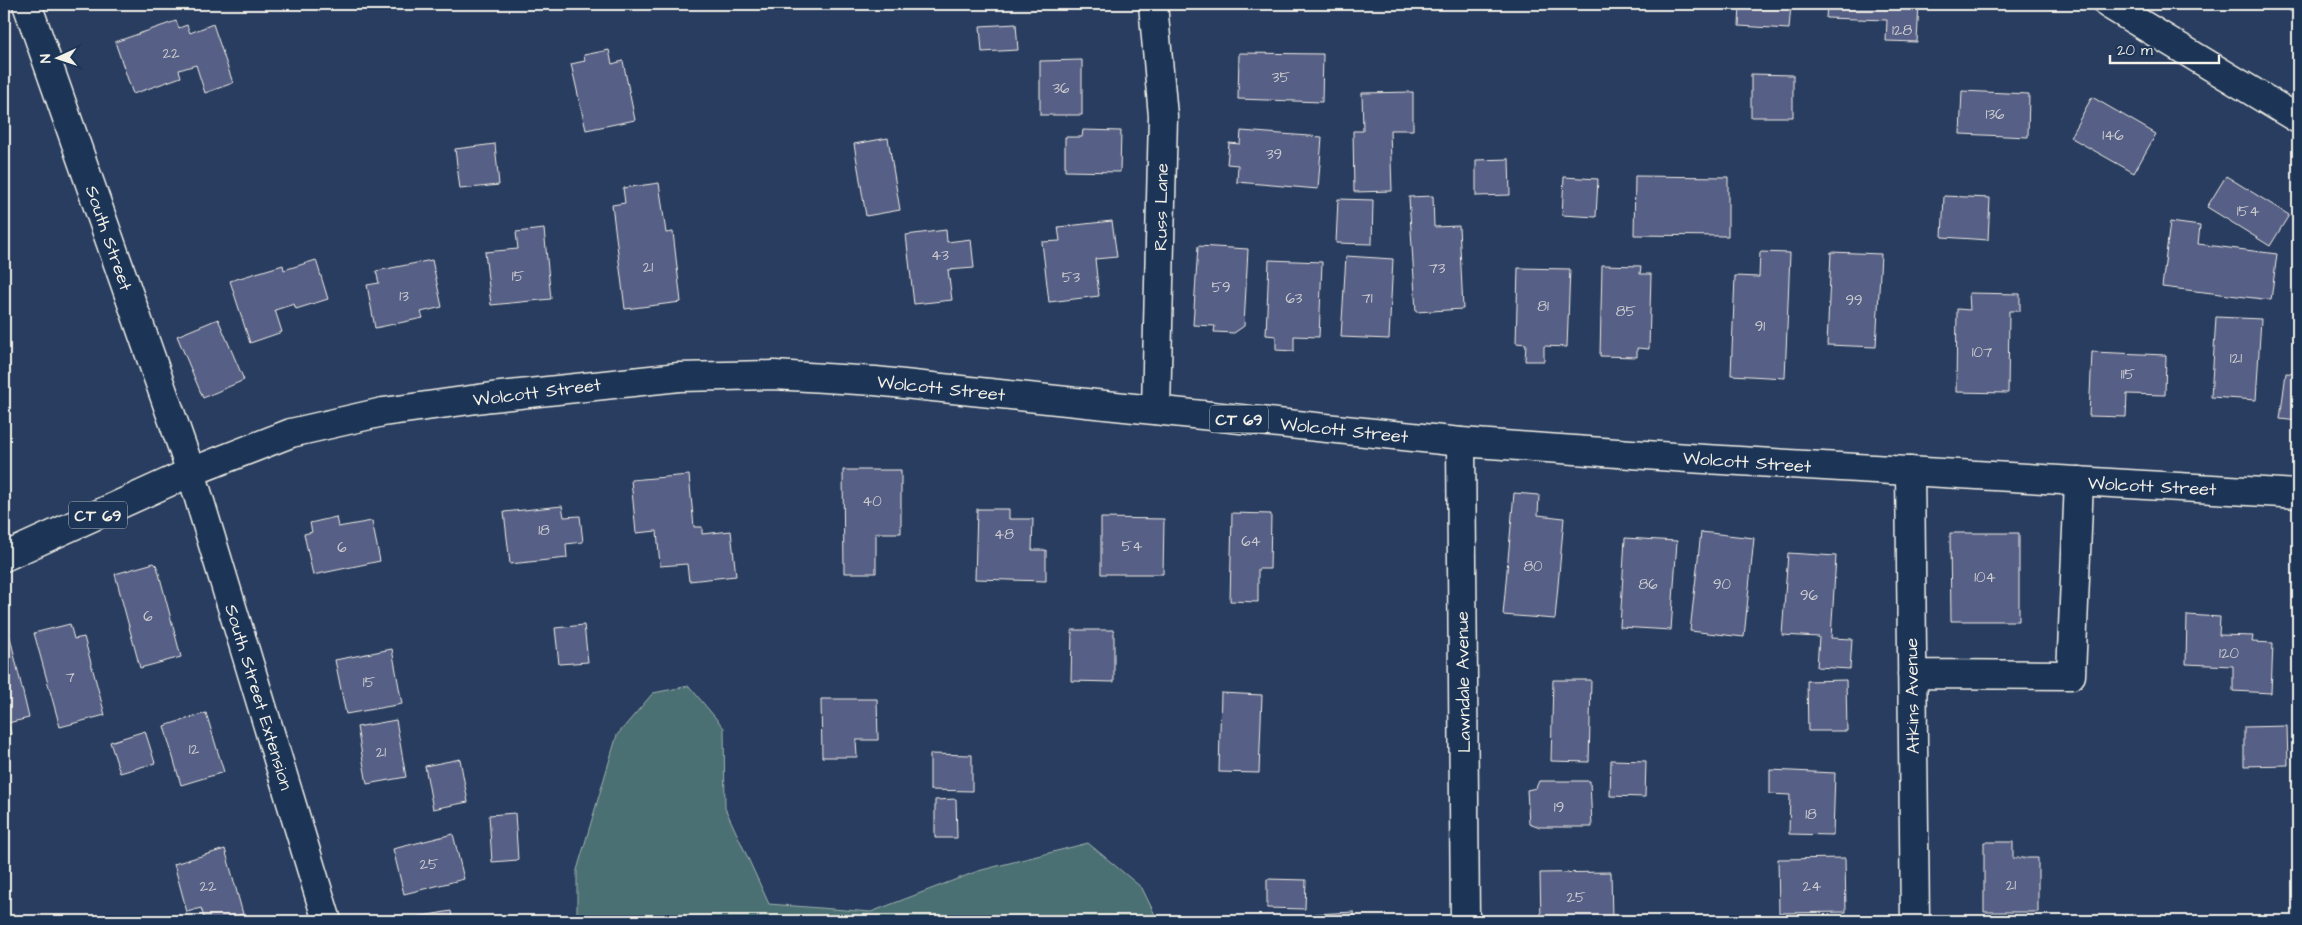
<svg xmlns="http://www.w3.org/2000/svg" width="2302" height="925" viewBox="0 0 2302 925" font-family="'Architects Daughter',sans-serif">
	<style>
		.green { fill: #4b7073; stroke: #a0b0ae }
		.building { fill: #565e85; stroke: #f4f1e8 }
		.lines { fill: none; stroke-linecap: round; stroke-linejoin: round }
		.minor-casing { stroke: #f4f1e8; stroke-width: 31 }
		.major-casing { stroke: #f4f1e8; stroke-width: 31 }
		.minor { stroke: #1d3557; stroke-width: 28 }
		.major { stroke: #1d3557; stroke-width: 28 }
		.labels { text-anchor: middle; stroke-width: 4; stroke-linejoin: round; paint-order: stroke }
		.number-label { font-size: 15px; fill: #cccccf }
		.shield { fill: #1d3557; stroke: #b4b9bc; stroke-width: 1 }
		.shield-label { font-size: 16px; font-weight: bold; fill: #f4f1e8 }
		.street-label { font-size: 18px; fill: #f4f1e8; stroke: #1d3557 }
	</style>
	<rect width="100%" height="100%" fill="#283d60"/>
	<filter id="ink" filterUnits="userSpaceOnUse"><feTurbulence type="fractalNoise" baseFrequency=".02" numOctaves="2"/><feDisplacementMap in="SourceGraphic" scale="10" xChannelSelector="R" yChannelSelector="G"/><feConvolveMatrix kernelMatrix="1 2 1 2 8 2 1 2 1" color-interpolation-filters="sRGB"/></filter>
	<g filter="url(#ink)">
		<path class="green" d="M 689,686 L 724,728 L 725,808 L 769,904 L 871,912 L 978,871 L 1088,843 L 1142,888 L 1158,921 L 577,921 L 577,870 L 617,735 L 653,693 Z"/>
		<path class="building" d="M 1740,4 L 1791,4 L 1789,29 L 1739,26 Z
			M 1827,4 L 1919,4 L 1917,42 L 1886,41 L 1887,20 L 1826,18 Z
			M 2279,4 L 2298,4 L 2298,16 Z
			M 176,21 L 179,28 L 187,25 L 190,33 L 213,24 L 233,83 L 205,93 L 196,65 L 179,70 L 181,77 L 133,94 L 115,42 Z
			M 1016,24 L 1018,50 L 982,52 L 980,26 Z
			M 609,50 L 612,64 L 623,61 L 635,120 L 586,130 L 571,64 L 585,61 L 584,55 Z
			M 1239,53 L 1323,54 L 1322,102 L 1238,99 Z
			M 1082,60 L 1082,115 L 1040,115 L 1040,61 Z
			M 1751,74 L 1793,75 L 1793,117 L 1751,117 Z
			M 1962,91 L 2029,94 L 2028,137 L 1960,134 Z
			M 1413,92 L 1413,130 L 1390,130 L 1392,191 L 1354,192 L 1353,131 L 1363,131 L 1362,93 Z
			M 2092,97 L 2156,134 L 2134,173 L 2070,137 Z
			M 1083,130 L 1121,131 L 1120,172 L 1065,171 L 1065,137 L 1082,137 Z
			M 1241,131 L 1322,137 L 1318,189 L 1237,182 L 1238,165 L 1227,164 L 1229,143 L 1240,144 Z
			M 888,138 L 900,210 L 866,216 L 854,144 Z
			M 495,144 L 499,185 L 460,189 L 455,149 Z
			M 1509,159 L 1510,195 L 1476,196 L 1476,160 Z
			M 1635,176 L 1728,177 L 1728,236 L 1634,235 Z
			M 2226,176 L 2289,215 L 2270,246 L 2207,207 Z
			M 1564,177 L 1598,179 L 1596,217 L 1562,215 Z
			M 659,183 L 666,233 L 673,232 L 681,302 L 625,309 L 612,205 L 625,203 L 623,188 Z
			M 1433,196 L 1434,227 L 1459,226 L 1463,309 L 1416,312 L 1409,197 Z
			M 1944,196 L 1990,198 L 1988,240 L 1942,237 Z
			M 1338,199 L 1373,200 L 1372,244 L 1336,243 Z
			M 1112,221 L 1117,257 L 1095,259 L 1099,296 L 1049,302 L 1042,242 L 1060,241 L 1058,227 Z
			M 2170,222 L 2200,226 L 2198,244 L 2277,254 L 2271,300 L 2162,287 Z
			M 544,229 L 551,299 L 491,305 L 485,252 L 518,249 L 516,232 Z
			M 946,230 L 947,242 L 971,239 L 974,268 L 948,270 L 952,300 L 914,304 L 906,235 Z
			M 1198,246 L 1248,249 L 1244,326 L 1234,333 L 1214,332 L 1215,326 L 1193,325 Z
			M 1760,252 L 1790,253 L 1785,378 L 1731,375 L 1735,276 L 1759,277 Z
			M 1831,252 L 1881,254 L 1876,347 L 1827,345 Z
			M 1346,256 L 1393,259 L 1389,339 L 1341,337 Z
			M 316,260 L 328,299 L 296,309 L 294,304 L 275,310 L 282,332 L 250,343 L 230,281 L 283,265 L 284,270 Z
			M 432,260 L 442,307 L 421,312 L 423,318 L 375,328 L 367,285 L 379,283 L 376,271 Z
			M 1269,260 L 1322,262 L 1319,337 L 1294,336 L 1294,351 L 1276,350 L 1276,336 L 1266,335 Z
			M 1602,265 L 1641,266 L 1640,274 L 1651,274 L 1649,349 L 1637,348 L 1637,357 L 1600,356 Z
			M 1518,268 L 1570,269 L 1567,347 L 1544,346 L 1544,361 L 1525,361 L 1526,344 L 1516,343 Z
			M 1969,293 L 2020,294 L 2020,311 L 2009,311 L 2008,393 L 1956,392 L 1957,309 L 1970,310 Z
			M 2216,317 L 2261,319 L 2256,400 L 2211,397 Z
			M 218,319 L 244,380 L 203,398 L 177,336 Z
			M 2092,352 L 2166,355 L 2165,395 L 2127,394 L 2126,417 L 2089,416 Z
			M 2286,373 L 2298,374 L 2298,421 L 2280,419 Z
			M 843,470 L 901,470 L 901,533 L 876,533 L 876,573 L 844,573 Z
			M 689,475 L 694,527 L 702,527 L 702,534 L 731,531 L 736,576 L 689,581 L 687,564 L 660,566 L 657,531 L 636,533 L 631,480 Z
			M 1514,493 L 1539,495 L 1538,515 L 1564,518 L 1555,619 L 1503,615 Z
			M 562,506 L 564,517 L 580,516 L 583,542 L 566,544 L 567,558 L 510,564 L 504,512 Z
			M 977,509 L 1009,509 L 1009,519 L 1033,519 L 1032,550 L 1046,550 L 1046,581 L 975,579 Z
			M 1232,513 L 1271,514 L 1270,569 L 1258,569 L 1258,602 L 1230,601 Z
			M 336,517 L 338,527 L 372,521 L 380,561 L 313,575 L 304,534 L 312,532 L 310,523 Z
			M 1101,518 L 1164,519 L 1163,574 L 1101,574 Z
			M 1701,532 L 1754,538 L 1744,637 L 1690,631 Z
			M 1950,533 L 2019,533 L 2019,621 L 1951,621 Z
			M 1625,538 L 1677,541 L 1671,630 L 1620,627 Z
			M 1788,553 L 1836,556 L 1831,638 L 1852,639 L 1850,669 L 1817,667 L 1819,637 L 1782,635 Z
			M 154,563 L 157,566 L 181,657 L 140,668 L 115,574 Z
			M 2187,615 L 2220,617 L 2219,635 L 2253,636 L 2252,642 L 2273,643 L 2271,693 L 2233,691 L 2233,666 L 2186,664 Z
			M 70,624 L 74,639 L 84,637 L 105,715 L 60,727 L 34,633 Z
			M 584,625 L 588,662 L 559,664 L 555,628 Z
			M 1072,630 L 1114,630 L 1114,682 L 1071,681 Z
			M 10,637 L 29,718 L 8,723 L 11,734 L 4,736 L 4,639 Z
			M 392,649 L 402,704 L 346,714 L 335,660 Z
			M 1553,680 L 1591,680 L 1589,762 L 1551,761 Z
			M 1846,680 L 1847,731 L 1808,731 L 1807,681 Z
			M 1221,693 L 1262,695 L 1259,773 L 1219,772 Z
			M 821,699 L 877,699 L 878,740 L 856,740 L 857,757 L 822,757 Z
			M 206,713 L 224,772 L 181,785 L 164,726 Z
			M 396,720 L 406,777 L 367,784 L 357,727 Z
			M 2287,726 L 2288,765 L 2244,766 L 2244,727 Z
			M 145,731 L 155,763 L 120,773 L 110,742 Z
			M 930,754 L 972,755 L 972,791 L 930,790 Z
			M 460,759 L 468,802 L 433,809 L 425,766 Z
			M 1611,760 L 1646,761 L 1645,797 L 1610,796 Z
			M 1770,770 L 1835,773 L 1833,835 L 1789,834 L 1790,795 L 1770,794 Z
			M 1539,781 L 1590,781 L 1592,827 L 1540,827 L 1529,823 L 1527,790 L 1536,788 Z
			M 956,799 L 957,838 L 935,838 L 935,800 Z
			M 515,813 L 518,860 L 492,862 L 489,815 Z
			M 453,834 L 464,879 L 404,894 L 393,849 Z
			M 1984,842 L 2013,842 L 2013,858 L 2038,858 L 2038,912 L 1984,912 Z
			M 225,849 L 243,914 L 217,921 L 205,921 L 201,908 L 187,912 L 174,864 Z
			M 1845,858 L 1846,912 L 1779,913 L 1778,859 Z
			M 1611,872 L 1612,921 L 1541,921 L 1540,873 Z
			M 1267,879 L 1306,880 L 1305,909 L 1267,908 Z
			M 451,911 L 453,921 L 406,921 L 406,919 Z
			M 1354,912 L 1355,921 L 1315,921 L 1315,914 Z"/>
		<g class="lines">
			<defs>
				<path id="minor" d="M 1153,4 L 1163,116 L 1156,410
					M 2108,4 L 2298,119
					M 1461,442 L 1465,921
					M 1910,471 L 1915,921
					M 191,472 L 327,921
					M 1912,674 L 2071,675 L 2079,481"/>
				<path id="major" d="M 27,4 L 191,472
					M 4,557 L 191,472 L 291,433 L 383,412 L 492,397 L 679,377 L 774,375 L 875,381 L 1461,442 L 1688,458 L 2298,494"/>
			</defs>
			<use href="#minor" class="minor-casing"/>
			<use href="#major" class="major-casing"/>
			<use href="#minor" class="minor"/>
			<use href="#major" class="major"/>
		</g>
	</g>
	<g class="labels">
		<g class="number-label">
			<text x="1902" y="35">128</text>
			<text x="171" y="58">22</text>
			<text x="1281" y="82">35</text>
			<text x="1061" y="93">36</text>
			<text x="1995" y="119">136</text>
			<text x="2113" y="140">146</text>
			<text x="1274" y="159">39</text>
			<text x="2248" y="216">154</text>
			<text x="940" y="260">43</text>
			<text x="648" y="272">21</text>
			<text x="1437" y="273">73</text>
			<text x="518" y="281">15</text>
			<text x="1071" y="282">53</text>
			<text x="1221" y="292">59</text>
			<text x="404" y="301">13</text>
			<text x="1294" y="303">63</text>
			<text x="1367" y="303">71</text>
			<text x="1854" y="305">99</text>
			<text x="1543" y="311">81</text>
			<text x="1626" y="316">85</text>
			<text x="1760" y="331">91</text>
			<text x="1982" y="357">107</text>
			<text x="2236" y="363">121</text>
			<text x="2128" y="379">115</text>
			<text x="872" y="506">40</text>
			<text x="544" y="535">18</text>
			<text x="1004" y="539">48</text>
			<text x="1251" y="546">64</text>
			<text x="1132" y="551">54</text>
			<text x="342" y="552">6</text>
			<text x="1533" y="571">80</text>
			<text x="1985" y="582">104</text>
			<text x="1648" y="589">86</text>
			<text x="1722" y="589">90</text>
			<text x="1809" y="600">96</text>
			<text x="148" y="621">6</text>
			<text x="2229" y="658">120</text>
			<text x="70" y="682">7</text>
			<text x="369" y="687">15</text>
			<text x="194" y="754">12</text>
			<text x="381" y="757">21</text>
			<text x="1559" y="812">19</text>
			<text x="1811" y="819">18</text>
			<text x="429" y="869">25</text>
			<text x="2011" y="890">21</text>
			<text x="208" y="891">22</text>
			<text x="1812" y="891">24</text>
			<text x="1576" y="902">25</text>
		</g>
		<g class="shield">
			<rect x="1210" y="405.5" width="58" height="27" rx="4"/>
			<rect x="69" y="501.5" width="58" height="27" rx="4"/>
		</g>
		<g class="shield-label">
			<text x="1239" y="425">CT 69</text>
			<text x="98" y="521">CT 69</text>
		</g>
		<g class="street-label">
			<text transform="translate(1161 207) rotate(-89)" y="6">Russ Lane</text>
			<text transform="translate(109 238) rotate(71)" y="6">South Street</text>
			<text transform="translate(941 388) rotate(6)" y="6">Wolcott Street</text>
			<text transform="translate(537 392) rotate(-7)" y="6">Wolcott Street</text>
			<text transform="translate(1344 430) rotate(6)" y="6">Wolcott Street</text>
			<text transform="translate(1747 462) rotate(4)" y="6">Wolcott Street</text>
			<text transform="translate(2152 486) rotate(3)" y="6">Wolcott Street</text>
			<text transform="translate(1463 682) rotate(-91)" y="6">Lawndale Avenue</text>
			<text transform="translate(1912 696) rotate(-91)" y="6">Atkins Avenue</text>
			<text transform="translate(259 697) rotate(73)" y="6">South Street Extension</text>
		</g>
	</g>
	<rect width="2302" height="925" fill="none" stroke="#1d3557" stroke-width="20"/>
	<rect x="10" y="10" width="2282" height="905" fill="none" stroke="#f4f1e8" stroke-width="2" filter="url(#ink)"/>
	<g transform="translate(58 58) rotate(267)" stroke="#1d3557" stroke-width="4" paint-order="stroke">
	<path d="M0-4L9 19L0 12L-9 19Z" fill="#f4f1e8"/>
	<text y="-8" font-size="14" font-weight="bold" text-anchor="middle" fill="#f4f1e8">N</text>
	</g>
	<path d="M2110 55v8h109v-8" fill="none" stroke="#f4f1e8" stroke-width="2.5"/>
	<text x="2117" y="55" font-size="15" fill="#f4f1e8" stroke="#1d3557" stroke-width="4" paint-order="stroke">20 m</text>
</svg>
